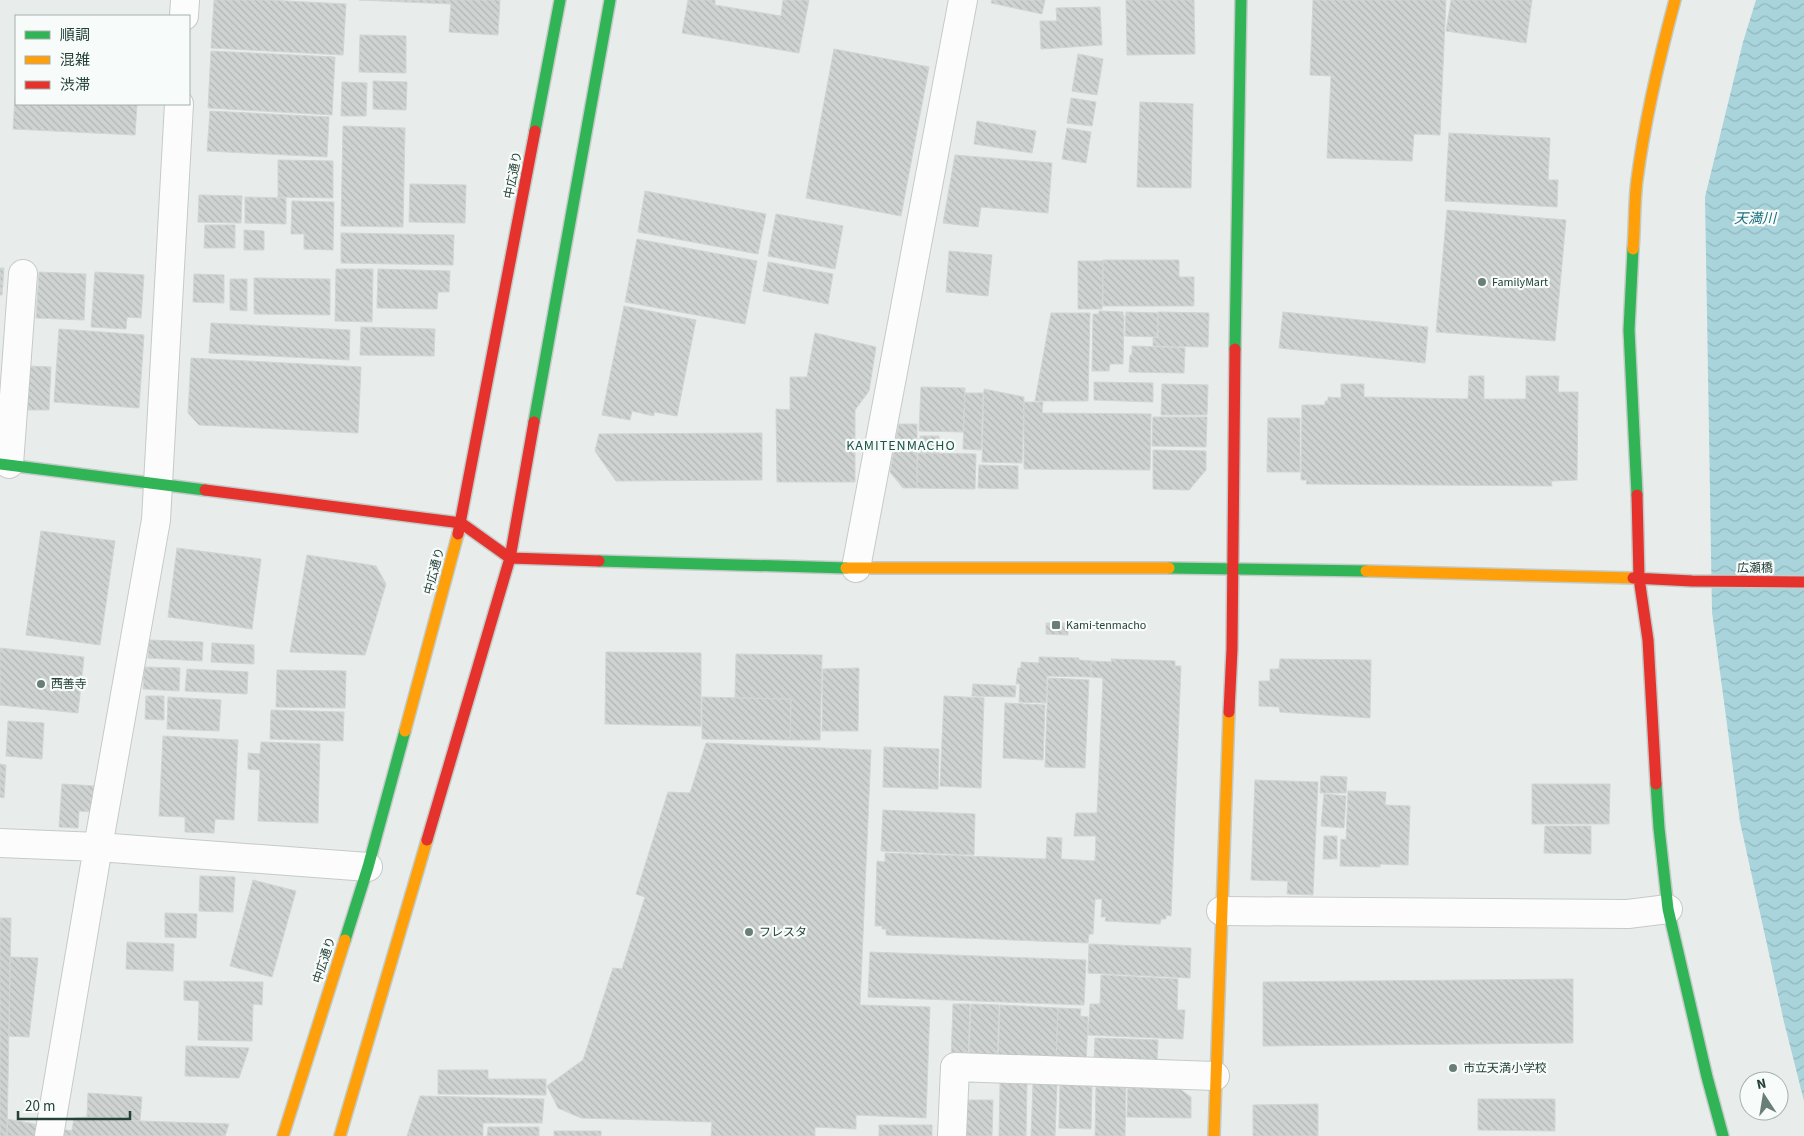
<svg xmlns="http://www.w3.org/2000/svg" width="1804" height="1136" viewBox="0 0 1804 1136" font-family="'Source Sans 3','Noto Sans JP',sans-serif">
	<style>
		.water { fill: url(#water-waves) }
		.building { fill: url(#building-back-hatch); stroke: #d1d6d4 }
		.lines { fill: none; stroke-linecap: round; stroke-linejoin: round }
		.street-casing { stroke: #c5cac8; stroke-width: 30 }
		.fast-casing { stroke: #c3cbc8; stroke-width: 14 }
		.slow-casing { stroke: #c3cbc8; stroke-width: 14 }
		.jam-casing { stroke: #c3cbc8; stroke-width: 14 }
		.street { stroke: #fcfcfc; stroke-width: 28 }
		.fast { stroke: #30b455; stroke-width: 11 }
		.slow { stroke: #ff9f0a; stroke-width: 11 }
		.jam { stroke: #e5322d; stroke-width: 11 }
		.poi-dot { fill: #697e78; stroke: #f7fbf9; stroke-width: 2 }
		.labels { text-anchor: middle; stroke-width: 4.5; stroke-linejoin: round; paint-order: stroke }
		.street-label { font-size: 12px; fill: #24423a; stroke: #f7fbf9 }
		.poi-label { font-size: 12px; fill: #24423a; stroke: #f7fbf9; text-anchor: start }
		.water-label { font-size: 14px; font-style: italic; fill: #1c6f80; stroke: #f7fbf9 }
		.neighbourhood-label { font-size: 14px; letter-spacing: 1px; fill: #1f5548; stroke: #f7fbf9 }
	</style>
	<defs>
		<pattern id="water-waves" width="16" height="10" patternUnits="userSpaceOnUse" patternTransform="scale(1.25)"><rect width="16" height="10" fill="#a9d4db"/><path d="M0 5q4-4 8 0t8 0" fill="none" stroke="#91b7bd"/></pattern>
		<pattern id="building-back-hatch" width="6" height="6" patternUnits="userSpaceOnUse" patternTransform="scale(1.25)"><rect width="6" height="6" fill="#cfd4d2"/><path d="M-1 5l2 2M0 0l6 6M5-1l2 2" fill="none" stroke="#b2b7b5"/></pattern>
	</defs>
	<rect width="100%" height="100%" fill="#e8edeb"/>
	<path class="water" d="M 1756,0 L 1804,0 L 1804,1101 L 1784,1022 L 1740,822 L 1712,612 L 1705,197 L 1743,42 Z"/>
	<path class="building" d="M 214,0 L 267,0 L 346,4 L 343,55 L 211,48 Z
		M 359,0 L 500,0 L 498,35 L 449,32 L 451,4 Z
		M 688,0 L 715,0 L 715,5 L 781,16 L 783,0 L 809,0 L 799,53 L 682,33 Z
		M 992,0 L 1045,0 L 1042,14 L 991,3 Z
		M 1126,0 L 1194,0 L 1195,54 L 1127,55 Z
		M 1313,0 L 1446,0 L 1440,135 L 1414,134 L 1412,161 L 1327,158 L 1331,76 L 1310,75 Z
		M 1451,0 L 1532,0 L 1526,43 L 1446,31 Z
		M 1100,7 L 1102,45 L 1041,49 L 1040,21 L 1057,21 L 1056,8 Z
		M 360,35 L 406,36 L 406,73 L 359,72 Z
		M 834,49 L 929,67 L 901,216 L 806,198 Z
		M 211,51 L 335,57 L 332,115 L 208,108 Z
		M 1078,54 L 1103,59 L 1097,95 L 1072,91 Z
		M 16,81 L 16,104 L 137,104 L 135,135 L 13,129 Z
		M 373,81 L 407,82 L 406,110 L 373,109 Z
		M 342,82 L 367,83 L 366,116 L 341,116 Z
		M 1071,98 L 1096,102 L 1092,126 L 1067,123 Z
		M 1140,102 L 1193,104 L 1191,188 L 1137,187 Z
		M 210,111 L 329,117 L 327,157 L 207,151 Z
		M 977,121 L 1036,131 L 1032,153 L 974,144 Z
		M 343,126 L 405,128 L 403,227 L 341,226 Z
		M 1067,128 L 1091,132 L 1086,163 L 1062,159 Z
		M 1449,133 L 1550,138 L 1548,180 L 1558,180 L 1557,207 L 1445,201 Z
		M 955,155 L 1052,163 L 1048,213 L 981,207 L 978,227 L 943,223 Z
		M 278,160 L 333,161 L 333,198 L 278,197 Z
		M 410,184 L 466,185 L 465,223 L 409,222 Z
		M 645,191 L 766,214 L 758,254 L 638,232 Z
		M 199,195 L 242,196 L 241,223 L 198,222 Z
		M 245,197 L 286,198 L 286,224 L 245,223 Z
		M 292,201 L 334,202 L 333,250 L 304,249 L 304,234 L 291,234 Z
		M 1447,210 L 1566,220 L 1555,341 L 1436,332 Z
		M 776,214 L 843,226 L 835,269 L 768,256 Z
		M 205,225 L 235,225 L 235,248 L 204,248 Z
		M 244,230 L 264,231 L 264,250 L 244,250 Z
		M 341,233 L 454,235 L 453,265 L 341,263 Z
		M 637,239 L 757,261 L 745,324 L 625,302 Z
		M 949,251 L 992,255 L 988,296 L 946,292 Z
		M 1103,260 L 1179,260 L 1179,277 L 1194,277 L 1194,306 L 1103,306 Z
		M 1078,261 L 1103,261 L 1102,309 L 1078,309 Z
		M 768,262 L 833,274 L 828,304 L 763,291 Z
		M 0,268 L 4,268 L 2,295 L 0,295 Z
		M 336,269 L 373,269 L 372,322 L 335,321 Z
		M 378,269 L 450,271 L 449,292 L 438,292 L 437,309 L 377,308 Z
		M 39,272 L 86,274 L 84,320 L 36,318 Z
		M 95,272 L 144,275 L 141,318 L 127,317 L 126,329 L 91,327 Z
		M 194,274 L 224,275 L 224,303 L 193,302 Z
		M 254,278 L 330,279 L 330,315 L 254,314 Z
		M 230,279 L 247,279 L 247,311 L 230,310 Z
		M 624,306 L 696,320 L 677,416 L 654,412 L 654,416 L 632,411 L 630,420 L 602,415 Z
		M 1099,311 L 1123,312 L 1123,315 L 1124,315 L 1123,364 L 1110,364 L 1109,371 L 1092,371 L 1093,314 L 1099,314 Z
		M 1126,312 L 1158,313 L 1157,337 L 1125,336 Z
		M 1158,312 L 1209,313 L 1208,347 L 1153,346 L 1153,337 L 1158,338 Z
		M 1283,312 L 1428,327 L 1425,363 L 1279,348 Z
		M 1051,313 L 1090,313 L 1088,401 L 1035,401 Z
		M 211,323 L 350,330 L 349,360 L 209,353 Z
		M 361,327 L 435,329 L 434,356 L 360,355 Z
		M 59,329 L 144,335 L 139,408 L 54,402 Z
		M 815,333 L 876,347 L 869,391 L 855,410 L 855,482 L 777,482 L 776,409 L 790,410 L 790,377 L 807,377 Z
		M 1132,346 L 1185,348 L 1184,373 L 1129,372 L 1130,355 L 1132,355 Z
		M 191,358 L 361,367 L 358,433 L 199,425 L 188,413 Z
		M 29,366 L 51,367 L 49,410 L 27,410 Z
		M 1469,376 L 1484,376 L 1484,399 L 1526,399 L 1526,376 L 1559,376 L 1558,392 L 1578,392 L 1577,480 L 1551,481 L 1552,486 L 1306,484 L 1307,480 L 1301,480 L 1302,405 L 1325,405 L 1325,401 L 1328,401 L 1328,397 L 1341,398 L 1341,384 L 1364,384 L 1364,397 L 1468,399 Z
		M 1094,382 L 1153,383 L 1153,402 L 1094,400 Z
		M 1162,384 L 1208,385 L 1207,415 L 1161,415 Z
		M 921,387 L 965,388 L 963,432 L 919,431 Z
		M 984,389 L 1024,397 L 1022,463 L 982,462 Z
		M 965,393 L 983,393 L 981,450 L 963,449 Z
		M 1024,402 L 1043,402 L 1042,413 L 1151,414 L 1150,470 L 1024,469 Z
		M 1153,417 L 1207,417 L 1206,447 L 1152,446 Z
		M 1268,418 L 1300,418 L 1300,472 L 1267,472 Z
		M 899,424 L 917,424 L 917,488 L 903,488 L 890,472 Z
		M 762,433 L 762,480 L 616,481 L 595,451 L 599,434 Z
		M 920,436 L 939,436 L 939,453 L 920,452 Z
		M 1153,450 L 1206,451 L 1206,470 L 1189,490 L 1153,489 Z
		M 918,453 L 976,454 L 975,489 L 917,488 Z
		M 979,465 L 1018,466 L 1018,489 L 978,488 Z
		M 41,531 L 115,541 L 100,645 L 26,635 Z
		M 177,548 L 261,559 L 252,629 L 168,617 Z
		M 307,555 L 376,566 L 386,584 L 365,655 L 290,652 Z
		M 1046,623 L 1068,623 L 1068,635 L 1046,634 Z
		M 149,640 L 203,642 L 202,661 L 148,658 Z
		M 212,643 L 254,645 L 254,664 L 211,662 Z
		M 0,648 L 84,657 L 78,713 L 0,705 Z
		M 606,652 L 701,653 L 701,726 L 605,724 Z
		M 736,654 L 822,655 L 820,740 L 790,740 L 791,699 L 735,698 Z
		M 1039,657 L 1079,658 L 1079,660 L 1091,661 L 1091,677 L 1047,676 L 1046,703 L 1019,702 L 1020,684 L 1016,684 L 1018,668 L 1021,668 L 1021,662 L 1039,663 Z
		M 1111,659 L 1175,661 L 1175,666 L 1181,666 L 1171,916 L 1166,915 L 1166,919 L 1161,919 L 1160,924 L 1105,921 L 1106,917 L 1101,917 L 1102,899 L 1095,899 L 1093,934 L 1089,934 L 1088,943 L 886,935 L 886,929 L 882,929 L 882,926 L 875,926 L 877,861 L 885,862 L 885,853 L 1046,859 L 1047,837 L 1062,838 L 1061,859 L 1095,861 L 1096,836 L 1074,836 L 1076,813 L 1097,813 L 1103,678 L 1091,677 L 1091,661 L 1112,662 Z
		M 1280,659 L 1371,660 L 1370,718 L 1280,712 L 1279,707 L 1259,706 L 1259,681 L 1270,681 L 1270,669 L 1279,669 Z
		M 144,667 L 180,668 L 179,691 L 143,689 Z
		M 859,668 L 858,731 L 822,731 L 823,669 Z
		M 187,669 L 248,672 L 247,694 L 185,691 Z
		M 277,670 L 346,671 L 345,708 L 276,707 Z
		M 1048,678 L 1089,680 L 1085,768 L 1045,767 Z
		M 973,684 L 1016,686 L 1015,697 L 972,696 Z
		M 146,696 L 164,696 L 164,720 L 145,719 Z
		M 944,696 L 984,698 L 981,788 L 940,786 Z
		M 168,697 L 221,700 L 219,731 L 167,729 Z
		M 702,697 L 791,699 L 790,740 L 702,739 Z
		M 1005,703 L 1045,705 L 1043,760 L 1003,758 Z
		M 271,710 L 344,712 L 343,741 L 270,739 Z
		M 8,721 L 44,723 L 42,759 L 6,756 Z
		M 163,736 L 238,740 L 234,820 L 215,819 L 214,833 L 185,832 L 185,817 L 159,816 Z
		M 261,742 L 320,744 L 318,823 L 258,821 L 260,770 L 248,769 L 248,753 L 260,754 Z
		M 706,743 L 871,750 L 860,1005 L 930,1007 L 926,1118 L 856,1115 L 856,1129 L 815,1127 L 815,1136 L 711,1136 L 712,1122 L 581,1118 L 558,1108 L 547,1086 L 583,1060 L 613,968 L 622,969 L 645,897 L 636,894 L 668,792 L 690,793 Z
		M 884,747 L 939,749 L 938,789 L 883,787 Z
		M 0,764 L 6,765 L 4,798 L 0,797 Z
		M 1321,776 L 1347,777 L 1346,793 L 1320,793 Z
		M 1255,780 L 1318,782 L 1313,895 L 1287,894 L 1288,881 L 1251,880 Z
		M 62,784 L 96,786 L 94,812 L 79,811 L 78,828 L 59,827 Z
		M 1532,784 L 1610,784 L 1609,824 L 1532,824 Z
		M 1348,791 L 1386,792 L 1385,805 L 1410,806 L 1408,865 L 1380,864 L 1380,867 L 1340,866 L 1341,839 L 1346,840 Z
		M 1324,794 L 1346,796 L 1344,828 L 1321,826 Z
		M 883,810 L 975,814 L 974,855 L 881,851 Z
		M 1545,826 L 1591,826 L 1591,854 L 1544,853 Z
		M 1324,836 L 1337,836 L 1337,859 L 1323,859 Z
		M 200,876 L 235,877 L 233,912 L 199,911 Z
		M 253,880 L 296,891 L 272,977 L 230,966 Z
		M 165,913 L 197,914 L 196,938 L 165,937 Z
		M 0,918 L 11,918 L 7,1136 L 0,1136 Z
		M 127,942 L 174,944 L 173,971 L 126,969 Z
		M 1089,944 L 1191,948 L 1190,978 L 1088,973 Z
		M 870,952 L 1086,960 L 1084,1005 L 868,997 Z
		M 10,957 L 38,958 L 29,1037 L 9,1036 Z
		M 1101,975 L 1178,979 L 1177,1010 L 1185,1010 L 1183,1039 L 1088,1035 L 1090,1004 L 1100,1004 Z
		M 1573,979 L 1573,1043 L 1263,1046 L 1263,982 Z
		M 184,981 L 263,982 L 262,1005 L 253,1004 L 252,1041 L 198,1040 L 199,1001 L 184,1000 Z
		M 953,1004 L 970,1004 L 968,1060 L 951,1059 Z
		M 971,1004 L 999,1005 L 997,1061 L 969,1059 Z
		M 1000,1005 L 1058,1008 L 1056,1064 L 998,1062 Z
		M 1058,1008 L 1081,1009 L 1080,1016 L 1088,1017 L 1086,1065 L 1056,1063 Z
		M 1095,1038 L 1158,1040 L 1157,1064 L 1094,1062 Z
		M 186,1046 L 249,1048 L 239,1078 L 185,1076 Z
		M 438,1070 L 488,1070 L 488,1079 L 546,1079 L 546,1095 L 438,1094 Z
		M 1000,1083 L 1027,1083 L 1026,1136 L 999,1136 Z
		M 1033,1083 L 1057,1084 L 1055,1136 L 1031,1136 Z
		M 1060,1083 L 1092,1084 L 1091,1129 L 1059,1128 Z
		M 1096,1086 L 1126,1086 L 1125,1136 L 1095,1136 Z
		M 1128,1086 L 1177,1087 L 1191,1097 L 1191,1118 L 1127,1117 Z
		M 88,1093 L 142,1097 L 140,1121 L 87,1117 Z
		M 420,1096 L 544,1099 L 542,1123 L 483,1123 L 483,1136 L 407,1136 Z
		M 1478,1099 L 1555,1099 L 1555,1131 L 1478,1130 Z
		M 965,1100 L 993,1100 L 992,1136 L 965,1136 Z
		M 1318,1104 L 1318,1136 L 1253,1136 L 1253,1105 Z
		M 87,1117 L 140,1121 L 229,1124 L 225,1136 L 71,1136 L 74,1118 Z
		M 7,1119 L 72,1131 L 71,1136 L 7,1136 Z
		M 879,1125 L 932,1125 L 932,1136 L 879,1136 Z
		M 488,1127 L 539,1127 L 539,1136 L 487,1136 Z
		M 554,1131 L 601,1131 L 601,1136 L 554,1136 Z"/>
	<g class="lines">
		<defs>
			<path id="street" d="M 184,16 L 185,0
				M 9,464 L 23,274
				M 856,568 L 963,0
				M 0,843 L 98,847 L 368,867
				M 1221,911 L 1628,914 L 1668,909
				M 49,1136 L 98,847 L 156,520 L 179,104
				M 952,1136 L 955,1067 L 1215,1076"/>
			<path id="fast" d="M 535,131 L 560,0
				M 1633,249 L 1629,330 L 1637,495
				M 1235,349 L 1241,0
				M 534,422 L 610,0
				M 0,464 L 205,490
				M 599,561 L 846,568
				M 1169,568 L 1366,571
				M 1656,784 L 1659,828 L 1668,909 L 1707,1077 L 1723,1136
				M 345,940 L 368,867 L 405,731"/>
			<path id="slow" d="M 1633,249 C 1635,226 1634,202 1637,180 C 1645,119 1659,59 1675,0
				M 846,568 L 1169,568
				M 1366,571 L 1633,578
				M 405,731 L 458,534
				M 283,1136 L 345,940
				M 340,1136 L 427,840
				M 1214,1136 L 1229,712"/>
			<path id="jam" d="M 205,490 L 461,523 L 510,558 L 599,561
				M 1637,495 L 1639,578 L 1648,640 L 1656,784
				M 458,534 L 535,131
				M 1633,578 L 1692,581 L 1804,582
				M 1229,712 L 1232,649 L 1235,349
				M 427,840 L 510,558 L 534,422"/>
		</defs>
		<use href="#street" class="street-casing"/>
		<use href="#fast" class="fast-casing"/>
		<use href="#slow" class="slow-casing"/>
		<use href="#jam" class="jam-casing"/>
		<use href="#street" class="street"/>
		<use href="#fast" class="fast"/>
		<use href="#slow" class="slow"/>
		<use href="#jam" class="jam"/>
	</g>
	<g class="poi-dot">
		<circle cx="1482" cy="282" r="5"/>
		<rect x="1051" y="620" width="10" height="10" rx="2.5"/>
		<circle cx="41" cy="684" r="5"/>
		<circle cx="749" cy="932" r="5"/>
		<circle cx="1453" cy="1068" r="5"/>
	</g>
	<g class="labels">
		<g class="street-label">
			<text transform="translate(513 175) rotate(-79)" y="4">中広通り</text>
			<text x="1755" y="572">広瀬橋</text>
			<text transform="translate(434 571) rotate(-75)" y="4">中広通り</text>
			<text transform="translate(324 960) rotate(-72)" y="4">中広通り</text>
		</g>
		<g class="poi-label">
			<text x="1492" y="286">FamilyMart</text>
			<text x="1066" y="629">Kami-tenmacho</text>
			<text x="51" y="688">西善寺</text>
			<text x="759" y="936">フレスタ</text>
			<text x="1463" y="1072">市立天満小学校</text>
		</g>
		<g class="water-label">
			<text x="1755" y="223">天満川</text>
		</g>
		<g class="neighbourhood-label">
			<text x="901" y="450">KAMITENMACHO</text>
		</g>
	</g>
	<rect x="15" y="15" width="175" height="90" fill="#f7fbf9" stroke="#a3b1ad"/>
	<rect x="25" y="31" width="25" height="8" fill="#30b455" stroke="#a3b1ad"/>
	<text x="60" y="40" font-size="15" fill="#24423a">順調</text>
	<rect x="25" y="56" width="25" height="8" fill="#ff9f0a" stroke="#a3b1ad"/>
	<text x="60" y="65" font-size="15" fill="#24423a">混雑</text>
	<rect x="25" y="81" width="25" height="8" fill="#e5322d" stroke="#a3b1ad"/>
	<text x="60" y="90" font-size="15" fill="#24423a">渋滞</text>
	<g transform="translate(1764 1096) rotate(348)"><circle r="24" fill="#f7fbf9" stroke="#a3b1ad"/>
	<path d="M0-4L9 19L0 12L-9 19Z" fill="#697e78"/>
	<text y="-8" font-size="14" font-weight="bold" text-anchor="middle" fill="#24423a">N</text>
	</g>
	<path d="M18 1111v8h112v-8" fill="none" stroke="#24423a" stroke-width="2.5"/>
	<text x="25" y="1111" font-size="15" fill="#24423a" stroke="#f7fbf9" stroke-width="4" paint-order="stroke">20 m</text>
</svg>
